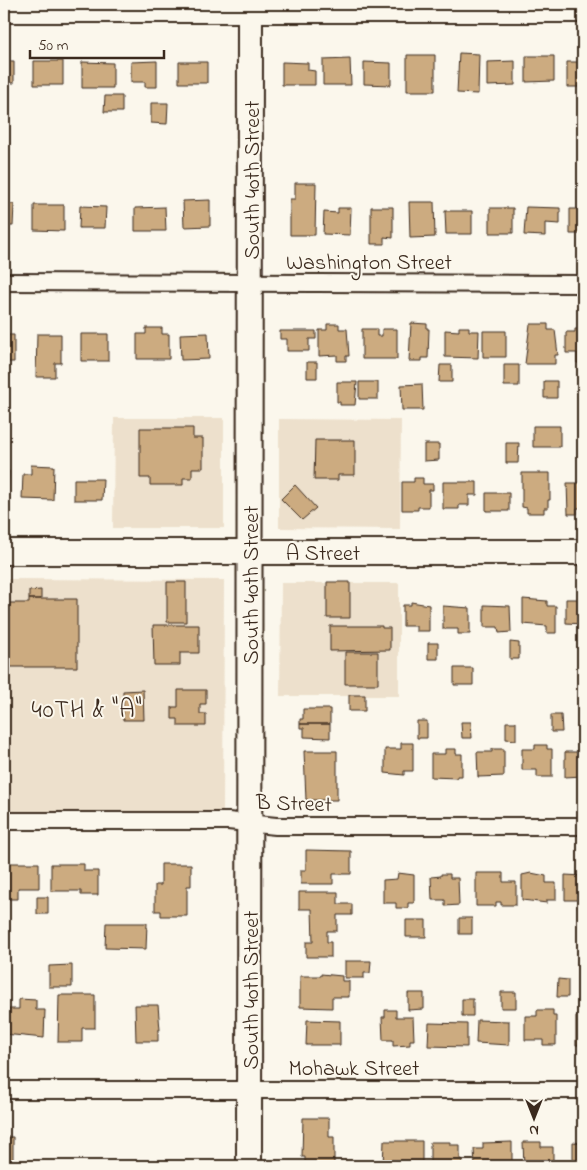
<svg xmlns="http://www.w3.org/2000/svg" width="587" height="1170" viewBox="0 0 587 1170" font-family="'Indie Flower',sans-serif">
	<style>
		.built { fill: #ede0cc }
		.building { fill: #ccab80; stroke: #3b2a1e }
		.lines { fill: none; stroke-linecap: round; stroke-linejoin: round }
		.street-casing { stroke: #3b2a1e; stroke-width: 20 }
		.secondary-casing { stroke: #3b2a1e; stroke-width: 28 }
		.street { stroke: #fbf7ec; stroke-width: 16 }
		.secondary { stroke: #fbf7ec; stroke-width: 24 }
		.labels { text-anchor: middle; stroke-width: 4; stroke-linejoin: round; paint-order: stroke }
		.street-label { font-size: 22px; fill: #3b2a1e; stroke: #fbf7ec }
		.quarter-label { font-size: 25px; letter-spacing: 1px; fill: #3b2a1e; stroke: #fbf7ec }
	</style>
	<rect width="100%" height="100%" fill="#fbf7ec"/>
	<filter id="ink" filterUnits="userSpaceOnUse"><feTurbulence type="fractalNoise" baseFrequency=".02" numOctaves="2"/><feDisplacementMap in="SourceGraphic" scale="10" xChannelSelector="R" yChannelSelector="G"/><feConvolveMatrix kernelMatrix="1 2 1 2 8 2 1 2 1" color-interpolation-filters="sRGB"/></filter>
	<g filter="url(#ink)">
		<path class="built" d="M 114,418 L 224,418 L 224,528 L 113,528 Z
			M 279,419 L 401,420 L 400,529 L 279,528 Z
			M 4,579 L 224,580 L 223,821 L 4,821 Z
			M 281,583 L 399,583 L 399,696 L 280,696 Z"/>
		<path class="building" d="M 459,53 L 479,54 L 478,94 L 457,93 Z
			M 407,55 L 435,55 L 435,91 L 407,91 Z
			M 526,56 L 554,56 L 554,81 L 526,82 Z
			M 350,59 L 351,85 L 323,85 L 323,60 Z
			M 4,61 L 14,61 L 14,83 L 8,83 L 9,91 L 4,91 Z
			M 34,61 L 63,61 L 63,85 L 34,85 Z
			M 157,61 L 157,87 L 145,87 L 145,82 L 131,82 L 131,62 Z
			M 515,61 L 515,85 L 487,86 L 487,62 Z
			M 82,62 L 113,63 L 113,88 L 82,88 Z
			M 179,62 L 207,62 L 207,83 L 179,83 Z
			M 282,62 L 308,63 L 308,70 L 315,71 L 315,85 L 282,85 Z
			M 364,62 L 391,63 L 391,85 L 364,84 Z
			M 567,62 L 583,62 L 583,87 L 567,87 Z
			M 105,96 L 122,96 L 122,112 L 104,112 Z
			M 151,103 L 168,103 L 167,124 L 151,123 Z
			M 295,183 L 316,183 L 315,235 L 290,235 L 290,199 L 295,199 Z
			M 210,200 L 210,226 L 184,227 L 183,201 Z
			M 409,202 L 434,202 L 435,237 L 410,238 Z
			M 4,204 L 14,204 L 13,226 L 4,226 L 4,230 Z
			M 34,205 L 64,205 L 64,231 L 34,230 Z
			M 80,206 L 106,207 L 105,228 L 79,228 Z
			M 165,207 L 166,231 L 135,231 L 135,208 Z
			M 371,207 L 393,207 L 393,238 L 384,237 L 384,244 L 371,244 Z
			M 526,207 L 560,208 L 560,224 L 545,223 L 545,236 L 524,235 Z
			M 338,208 L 351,208 L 350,235 L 323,234 L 324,212 L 338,213 Z
			M 490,208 L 513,208 L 513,233 L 490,233 Z
			M 570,209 L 583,209 L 583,234 L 570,234 Z
			M 445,211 L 472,211 L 472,234 L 446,234 Z
			M 411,323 L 427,324 L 427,329 L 429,329 L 428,358 L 422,358 L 422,361 L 409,361 Z
			M 327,324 L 339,324 L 339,329 L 347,329 L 349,356 L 346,356 L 346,361 L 337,361 L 337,355 L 319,356 L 319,330 L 327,330 Z
			M 530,324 L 548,324 L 548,330 L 555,330 L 558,355 L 555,355 L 555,364 L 525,364 Z
			M 459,327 L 469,327 L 469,331 L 479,331 L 478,358 L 445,357 L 445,330 L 459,331 Z
			M 146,328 L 162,328 L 162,334 L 169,334 L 169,359 L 137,359 L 137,334 L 146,334 Z
			M 362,329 L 377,329 L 377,336 L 382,336 L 382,329 L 397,329 L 397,359 L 362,359 Z
			M 575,329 L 582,329 L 583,331 L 583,363 L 577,363 L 577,353 L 566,353 L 566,332 L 575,332 Z
			M 280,331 L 316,331 L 316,339 L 309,339 L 309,351 L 287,351 L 287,339 L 280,339 Z
			M 483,331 L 506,331 L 506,357 L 483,357 Z
			M 208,333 L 209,359 L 181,360 L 180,334 Z
			M 37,334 L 61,334 L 61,363 L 55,363 L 55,377 L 36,377 Z
			M 81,334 L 108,334 L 108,361 L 81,361 Z
			M 4,335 L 14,335 L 14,362 L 4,362 Z
			M 307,362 L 317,362 L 317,378 L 307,378 Z
			M 440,365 L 452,365 L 452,382 L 439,382 Z
			M 504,365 L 519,365 L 519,386 L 504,386 Z
			M 544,381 L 557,381 L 557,398 L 544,398 Z
			M 337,382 L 357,382 L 355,405 L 340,405 L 340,402 L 337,402 Z
			M 359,382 L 378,382 L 378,399 L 359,399 Z
			M 422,384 L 423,410 L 402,410 L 401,385 Z
			M 579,385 L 583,385 L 583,410 L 579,410 Z
			M 533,426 L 560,426 L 560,447 L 533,447 Z
			M 140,428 L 193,428 L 193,438 L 203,438 L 203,468 L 192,468 L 192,478 L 183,478 L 183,485 L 150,485 L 150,478 L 140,478 Z
			M 315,440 L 355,440 L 355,475 L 338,475 L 338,480 L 314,480 Z
			M 506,443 L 519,443 L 518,463 L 506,463 Z
			M 424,444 L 439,444 L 439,460 L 424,461 Z
			M 31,465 L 54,466 L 53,500 L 22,499 L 23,474 L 31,474 Z
			M 4,471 L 9,471 L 8,502 L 4,502 Z
			M 522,473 L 550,473 L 550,500 L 548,500 L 548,508 L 544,508 L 544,513 L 527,513 L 527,508 L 522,507 Z
			M 414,478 L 423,478 L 423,484 L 433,484 L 433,490 L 429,490 L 429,507 L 418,507 L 418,510 L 402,510 L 402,482 L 414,482 Z
			M 74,479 L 103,479 L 102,500 L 74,500 Z
			M 443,482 L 477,482 L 477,495 L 469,495 L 469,505 L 459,505 L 459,509 L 443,509 Z
			M 567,483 L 583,483 L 583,508 L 577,508 L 577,514 L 568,514 Z
			M 295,485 L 316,508 L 302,520 L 281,499 Z
			M 486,493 L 509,493 L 509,511 L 486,511 Z
			M 167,582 L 186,582 L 186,622 L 167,622 Z
			M 327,582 L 350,582 L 350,618 L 327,618 Z
			M 41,590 L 41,599 L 29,599 L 29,591 Z
			M 4,599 L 4,603 L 29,603 L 29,599 L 77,599 L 77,667 L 4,667 Z
			M 523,599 L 547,601 L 547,606 L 556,606 L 556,633 L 547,633 L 547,626 L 523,624 Z
			M 566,599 L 583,599 L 583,624 L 566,623 Z
			M 411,602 L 429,605 L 429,631 L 416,631 L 416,626 L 403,626 L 403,605 L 411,605 Z
			M 484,605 L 510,606 L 511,632 L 499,633 L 498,627 L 484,627 Z
			M 443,606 L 470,608 L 470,634 L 458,634 L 458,629 L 443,629 Z
			M 153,625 L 199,625 L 199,653 L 180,653 L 180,665 L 154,665 Z
			M 330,626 L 382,626 L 382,628 L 390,628 L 390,650 L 330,651 Z
			M 510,642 L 519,643 L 519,659 L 510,659 Z
			M 428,643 L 438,643 L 438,659 L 428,659 Z
			M 345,652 L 378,652 L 378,684 L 345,684 Z
			M 454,668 L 473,668 L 473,685 L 454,685 Z
			M 143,690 L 144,720 L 123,720 L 123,691 Z
			M 178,690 L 206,690 L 206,704 L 200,704 L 200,714 L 206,714 L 206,726 L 178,726 L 178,719 L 172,719 L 172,707 L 178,707 Z
			M 349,695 L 365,695 L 365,711 L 349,711 Z
			M 303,709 L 330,709 L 330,724 L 300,724 L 300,719 L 303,719 Z
			M 551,715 L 561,715 L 562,732 L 551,732 Z
			M 417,721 L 427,721 L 427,738 L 417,738 Z
			M 461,722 L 471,722 L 472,738 L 462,738 Z
			M 506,722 L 516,722 L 516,740 L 506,739 Z
			M 300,724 L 330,724 L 330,738 L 304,737 L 304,728 L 300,728 Z
			M 401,743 L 413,743 L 413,771 L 404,771 L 404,775 L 385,773 L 385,749 L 401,749 Z
			M 579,744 L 583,744 L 583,776 L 565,777 L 565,752 L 579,752 Z
			M 535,745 L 547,745 L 547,749 L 552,749 L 552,777 L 537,777 L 537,770 L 522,770 L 522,749 L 535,749 Z
			M 445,749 L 456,749 L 456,754 L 462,754 L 462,776 L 457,776 L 457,778 L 431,777 L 431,754 L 445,754 Z
			M 492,749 L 504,749 L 504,776 L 478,777 L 477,752 L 492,752 Z
			M 304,751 L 337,751 L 337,800 L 306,800 Z
			M 306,850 L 351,851 L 351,874 L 333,874 L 333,884 L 301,884 L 301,870 L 306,870 Z
			M 6,863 L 39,863 L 39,888 L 18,888 L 18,899 L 8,899 Z
			M 51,864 L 84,864 L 84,871 L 98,871 L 98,895 L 81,895 L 81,891 L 51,891 Z
			M 161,864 L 191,864 L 191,886 L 187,886 L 187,916 L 161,916 L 161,911 L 155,911 L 155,885 L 161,885 Z
			M 398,873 L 414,875 L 414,903 L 408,903 L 408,908 L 396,908 L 396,903 L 383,903 L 383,880 L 397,879 Z
			M 476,873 L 503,873 L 503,882 L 516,882 L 516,905 L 501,905 L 501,902 L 496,902 L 496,906 L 476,906 Z
			M 531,873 L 546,876 L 546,883 L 556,883 L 556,900 L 547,900 L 547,903 L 522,900 L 522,875 Z
			M 441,874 L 450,874 L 450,878 L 458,878 L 459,905 L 445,906 L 445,900 L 432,900 L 431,877 L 441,876 Z
			M 565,875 L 583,876 L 583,908 L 578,908 L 578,900 L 565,900 Z
			M 299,892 L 338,892 L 338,904 L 352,904 L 352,915 L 337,915 L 337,931 L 327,931 L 327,942 L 331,942 L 331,957 L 306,957 L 306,942 L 313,942 L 312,909 L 299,909 Z
			M 37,897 L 48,897 L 48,914 L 37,914 Z
			M 459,918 L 472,918 L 472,934 L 459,934 Z
			M 406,920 L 426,920 L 426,937 L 406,937 Z
			M 106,923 L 147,923 L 146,949 L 105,948 Z
			M 345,961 L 371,961 L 370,973 L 364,973 L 364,978 L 345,978 Z
			M 72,965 L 72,987 L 49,987 L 49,966 Z
			M 321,974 L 342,976 L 342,981 L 349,981 L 349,997 L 332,997 L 332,1008 L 300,1007 L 300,976 L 321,976 Z
			M 558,979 L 568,980 L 568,997 L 557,997 Z
			M 501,992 L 516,992 L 516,1008 L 501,1008 Z
			M 408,993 L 424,993 L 424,1009 L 408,1010 Z
			M 59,995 L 95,995 L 95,1028 L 82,1028 L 82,1042 L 58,1042 Z
			M 19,999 L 36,1000 L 36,1010 L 45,1010 L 44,1038 L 4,1034 L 4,1009 L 19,1009 Z
			M 462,999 L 473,999 L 473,1016 L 462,1016 Z
			M 135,1005 L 158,1005 L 160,1030 L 158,1030 L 158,1041 L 136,1041 Z
			M 385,1010 L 396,1010 L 396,1017 L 413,1017 L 414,1040 L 410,1040 L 410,1045 L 393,1046 L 393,1040 L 383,1040 L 382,1017 L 385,1017 Z
			M 537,1010 L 553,1010 L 553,1016 L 556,1016 L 556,1045 L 543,1045 L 543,1040 L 525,1040 L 525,1016 L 537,1016 Z
			M 576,1016 L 583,1016 L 583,1045 L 576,1045 Z
			M 307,1020 L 340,1021 L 340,1045 L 306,1045 Z
			M 477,1020 L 509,1021 L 509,1045 L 476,1043 Z
			M 429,1023 L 467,1024 L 467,1047 L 428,1046 Z
			M 303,1118 L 329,1118 L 329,1137 L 334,1137 L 334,1166 L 305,1166 L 305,1157 L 302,1157 Z
			M 4,1137 L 13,1137 L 13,1166 L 4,1166 Z
			M 384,1141 L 422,1141 L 422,1166 L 383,1166 Z
			M 430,1142 L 450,1142 L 450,1145 L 460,1145 L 460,1159 L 462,1159 L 462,1166 L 430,1166 Z
			M 512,1142 L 512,1165 L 475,1166 L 474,1149 L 483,1149 L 483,1143 Z
			M 523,1142 L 541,1142 L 541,1147 L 553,1147 L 553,1166 L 524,1166 Z
			M 573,1142 L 583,1143 L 583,1166 L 573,1166 Z"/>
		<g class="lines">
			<defs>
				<path id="street" d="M 4,14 L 583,14
					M 4,282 L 583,284
					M 4,821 L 228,821 L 276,826 L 583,826
					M 4,1090 L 583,1090"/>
				<path id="secondary" d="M 4,552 L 583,552
					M 249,1166 L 250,4"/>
			</defs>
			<use href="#street" class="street-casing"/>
			<use href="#secondary" class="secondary-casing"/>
			<use href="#street" class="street"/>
			<use href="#secondary" class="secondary"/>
		</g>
	</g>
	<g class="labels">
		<g class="street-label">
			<text transform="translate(251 180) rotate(-90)" y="8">South 40th Street</text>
			<text x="369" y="269">Washington Street</text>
			<text x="323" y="560">A Street</text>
			<text transform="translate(250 585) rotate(-90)" y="8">South 40th Street</text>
			<text transform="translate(294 802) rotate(2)" y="8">B Street</text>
			<text transform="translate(250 990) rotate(-90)" y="8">South 40th Street</text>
			<text x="354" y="1075">Mohawk Street</text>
		</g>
		<g class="quarter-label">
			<text x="87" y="717">40TH &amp; "A"</text>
		</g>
	</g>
	<rect width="587" height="1170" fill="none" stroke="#fbf7ec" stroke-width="20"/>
	<rect x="10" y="10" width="567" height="1150" fill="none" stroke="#3b2a1e" stroke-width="2" filter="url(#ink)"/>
	<g transform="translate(534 1118) rotate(180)" stroke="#fbf7ec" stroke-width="4" paint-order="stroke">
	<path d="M0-4L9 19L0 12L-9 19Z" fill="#3b2a1e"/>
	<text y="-8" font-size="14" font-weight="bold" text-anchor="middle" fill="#3b2a1e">N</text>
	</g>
	<path d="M30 50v8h134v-8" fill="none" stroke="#3b2a1e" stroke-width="2.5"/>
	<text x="38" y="50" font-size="15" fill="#3b2a1e" stroke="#fbf7ec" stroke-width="4" paint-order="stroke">50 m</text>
</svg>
